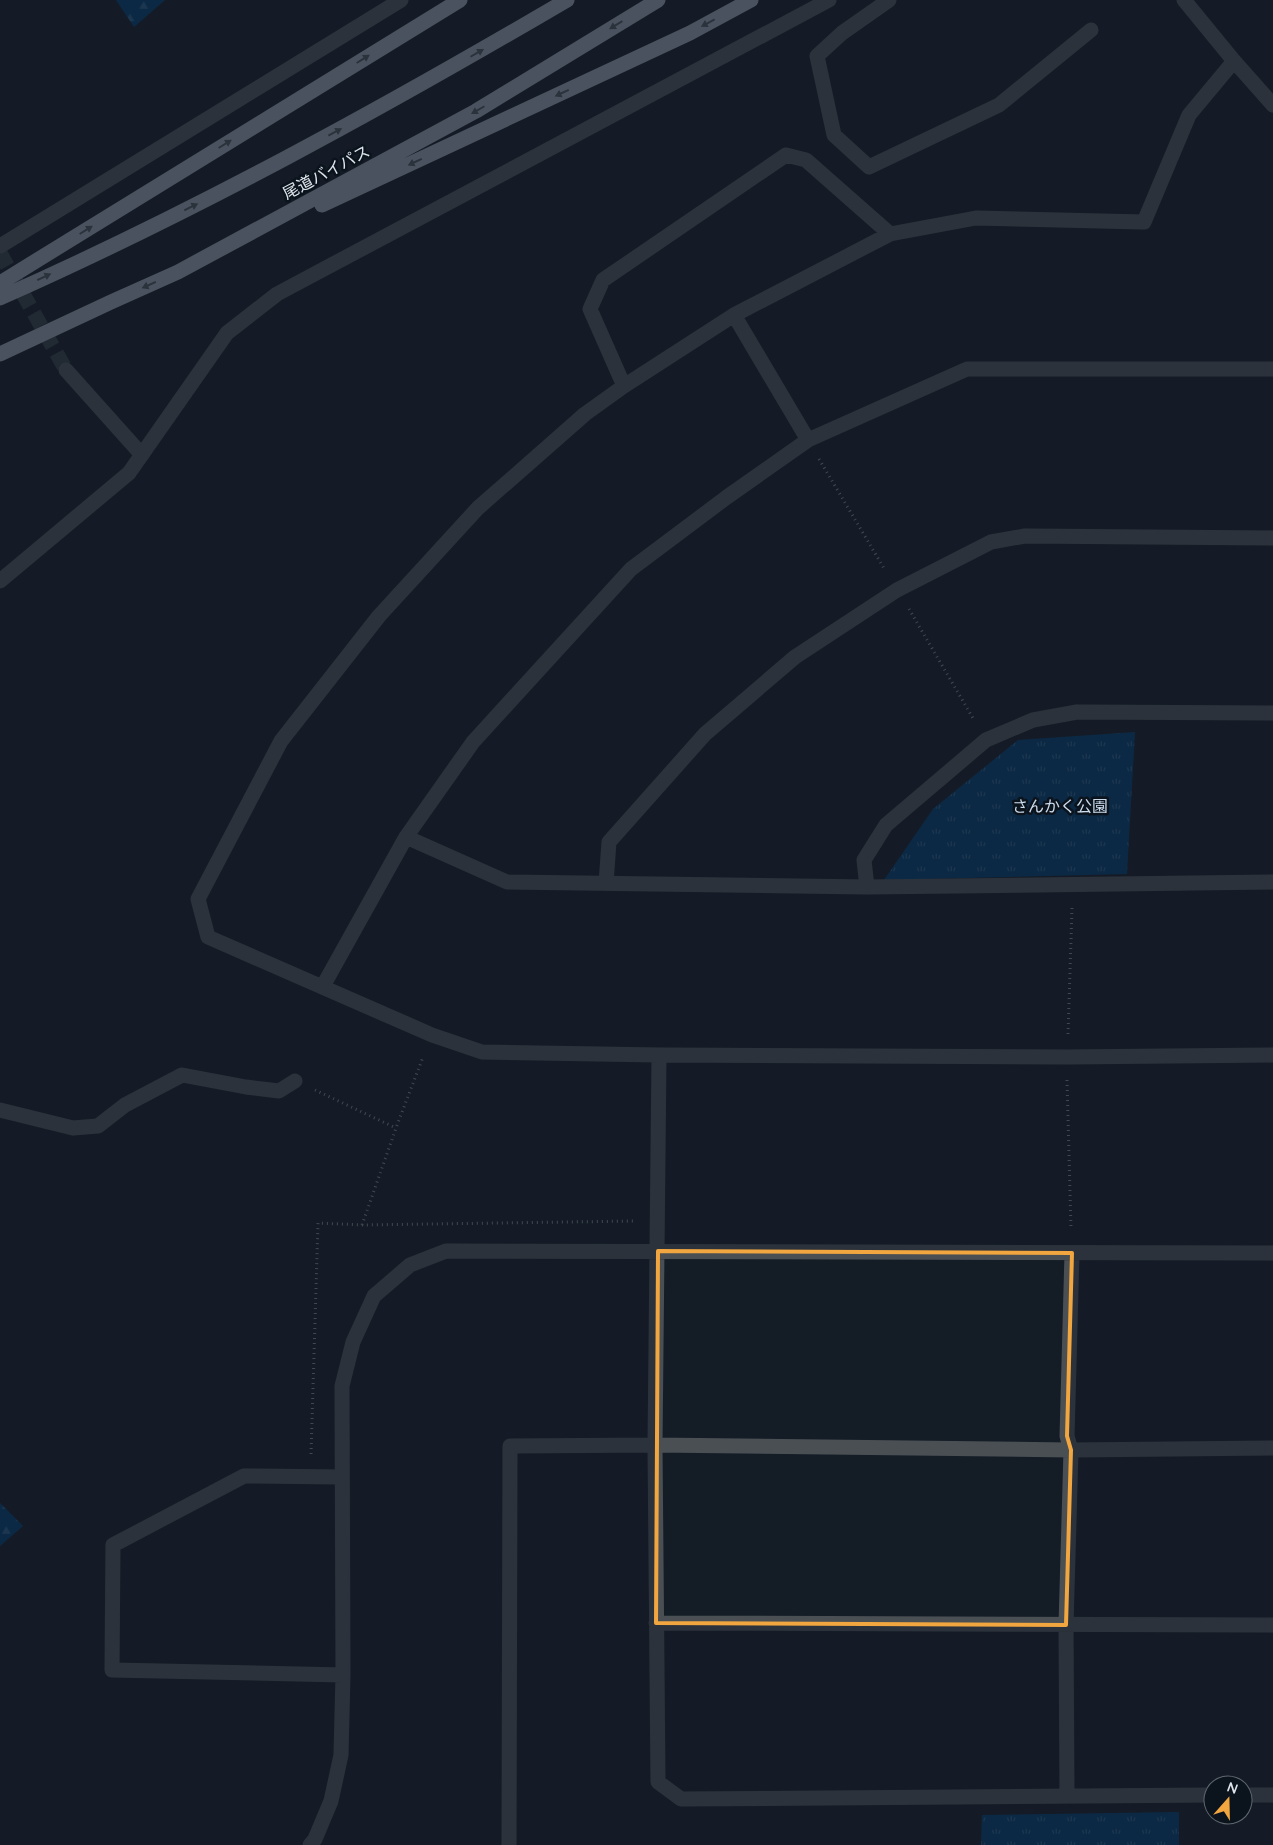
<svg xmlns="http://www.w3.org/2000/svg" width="1273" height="1845" viewBox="0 0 1273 1845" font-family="Quicksand,'Noto Sans JP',sans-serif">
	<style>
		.forest { fill: url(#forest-firs) }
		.park { fill: url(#park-tufts) }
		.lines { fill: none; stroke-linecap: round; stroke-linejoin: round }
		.minor-tunnel { stroke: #323a44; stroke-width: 15; stroke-dasharray: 15 8; stroke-linecap: butt }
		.path { stroke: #787f88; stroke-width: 3; stroke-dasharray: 1 4; stroke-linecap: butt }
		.minor { stroke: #4a4f54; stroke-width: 15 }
		.highway { stroke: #8b96a2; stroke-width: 15 }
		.oneway { fill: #454e58 }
		.marked { fill: none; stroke: #f1a63f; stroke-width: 4; stroke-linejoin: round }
		.labels { text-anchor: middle; stroke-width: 5; stroke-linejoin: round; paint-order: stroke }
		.street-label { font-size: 16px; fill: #dfe5ec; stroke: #0b131c }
		.park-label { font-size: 16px; fill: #ccdced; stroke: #0b131c }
	</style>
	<defs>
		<pattern id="forest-firs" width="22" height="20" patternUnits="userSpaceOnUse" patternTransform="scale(1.25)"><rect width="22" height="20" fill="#023b6b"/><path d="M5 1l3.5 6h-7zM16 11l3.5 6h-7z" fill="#265780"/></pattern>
		<pattern id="park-tufts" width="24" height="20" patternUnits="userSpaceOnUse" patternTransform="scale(1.25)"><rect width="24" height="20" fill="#023b6b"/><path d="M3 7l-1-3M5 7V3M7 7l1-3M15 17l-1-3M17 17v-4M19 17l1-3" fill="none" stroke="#265780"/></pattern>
	</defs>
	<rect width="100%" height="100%" fill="#141c26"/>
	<path class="forest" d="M 116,0 L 165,0 L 134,27 Z
		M 0,1503 L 23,1526 L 0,1546 Z"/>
	<path class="park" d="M 1135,732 L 1127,874 L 884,880 L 933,809 L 1018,740 Z
		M 1179,1812 L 1179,1845 L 981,1845 L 982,1815 Z"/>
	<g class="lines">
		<path class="minor-tunnel" d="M 0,253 L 66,370"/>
		<path class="path" d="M 819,459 L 885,570
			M 909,609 L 974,720
			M 1068,1034 L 1072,908
			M 1067,1080 L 1071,1229
			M 315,1090 L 396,1128
			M 362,1225 L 396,1128 L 423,1057
			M 311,1454 L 318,1223 L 362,1225 L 636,1221"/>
		<path class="minor" d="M 889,0 L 842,33 L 817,56 L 834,135 L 869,167 L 999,105 L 1091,30
			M 1184,0 L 1234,61 L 1273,105
			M 1234,61 L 1189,115 L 1144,222 L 976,218 L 890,234 L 734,315 L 624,386 L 585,414 L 478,508 L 379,616 L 281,741 L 198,899 L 208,937 L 432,1035 L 482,1052 L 659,1055 L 1067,1057 L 1273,1055
			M 0,246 L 401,0
			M 734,315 L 808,440
			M 66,370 L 142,455
			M 624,386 L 590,309 L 603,280 L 786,155 L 806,160 L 890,234
			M 0,581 L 129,473 L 227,333 L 277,294 L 829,0
			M 406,837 L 507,882 L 867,887 L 1273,882
			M 606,883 L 609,842 L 705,734 L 795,657 L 897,590 L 991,542 L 1025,536 L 1273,538
			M 867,887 L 864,860 L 886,825 L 986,740 L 1033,720 L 1077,712 L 1273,713
			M 323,986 L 406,837 L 473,742 L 631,569 L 727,497 L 808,440 L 967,369 L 1273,369
			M 659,1055 L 655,1445 L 658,1782 L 681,1799 L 1213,1795
			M 0,1110 L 73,1128 L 98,1126 L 125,1105 L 182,1075 L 246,1087 L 279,1091 L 295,1081
			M 341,1477 L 244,1476 L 113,1545 L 112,1670 L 343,1675
			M 656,1623 L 1273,1625
			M 1243,1795 L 1273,1795
			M 1067,1796 L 1066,1625 L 1071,1450 L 1067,1436 L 1072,1253
			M 310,1845 L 315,1839 L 331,1801 L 341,1755 L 343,1675 L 342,1386 L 353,1342 L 374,1296 L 410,1265 L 446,1251 L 1273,1253
			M 509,1845 L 510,1446 L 655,1445 L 1071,1450 L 1273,1448"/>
		<path class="highway" d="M 322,205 L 690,33 L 751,0
			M 0,283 L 460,0
			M 0,298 C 196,211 383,108 567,0
			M 0,354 L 111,302 L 178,272 L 476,111 L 658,0"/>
	</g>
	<defs><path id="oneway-solid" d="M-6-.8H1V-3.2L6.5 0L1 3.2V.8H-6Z" transform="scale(1.25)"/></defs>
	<g class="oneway">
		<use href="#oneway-solid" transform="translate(708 23) rotate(152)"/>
		<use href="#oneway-solid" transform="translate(616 25) rotate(149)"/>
		<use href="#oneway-solid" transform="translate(477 53) rotate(-30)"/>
		<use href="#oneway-solid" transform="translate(363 59) rotate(-32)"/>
		<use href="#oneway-solid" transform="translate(562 93) rotate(155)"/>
		<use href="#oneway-solid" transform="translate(478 110) rotate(150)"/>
		<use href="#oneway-solid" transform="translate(335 132) rotate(-28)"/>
		<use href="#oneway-solid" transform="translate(225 144) rotate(-32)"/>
		<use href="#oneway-solid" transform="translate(415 162) rotate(155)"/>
		<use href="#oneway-solid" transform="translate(191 207) rotate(-26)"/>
		<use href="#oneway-solid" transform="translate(86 230) rotate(-32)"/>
		<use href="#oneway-solid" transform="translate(44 277) rotate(-25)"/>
		<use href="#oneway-solid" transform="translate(149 285) rotate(156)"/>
	</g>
	<path d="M0 0H1273V1845H0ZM 658,1251 L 1072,1253 L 1067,1436 L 1071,1450 L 1066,1625 L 656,1623 Z" fill="#141c26" fill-opacity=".55" fill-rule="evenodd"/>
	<path class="marked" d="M 658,1251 L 1072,1253 L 1067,1436 L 1071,1450 L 1066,1625 L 656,1623 Z"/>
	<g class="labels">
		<g class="street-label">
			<text transform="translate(326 172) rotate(-28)" y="6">尾道バイパス</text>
		</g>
		<g class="park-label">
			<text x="1060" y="812">さんかく公園</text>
		</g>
	</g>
	<g transform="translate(1228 1800) rotate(20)"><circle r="24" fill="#0b131c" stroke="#60676f"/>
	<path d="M0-4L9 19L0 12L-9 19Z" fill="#f1a63f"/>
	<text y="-8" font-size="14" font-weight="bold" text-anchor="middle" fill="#dfe5ec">N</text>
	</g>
</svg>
